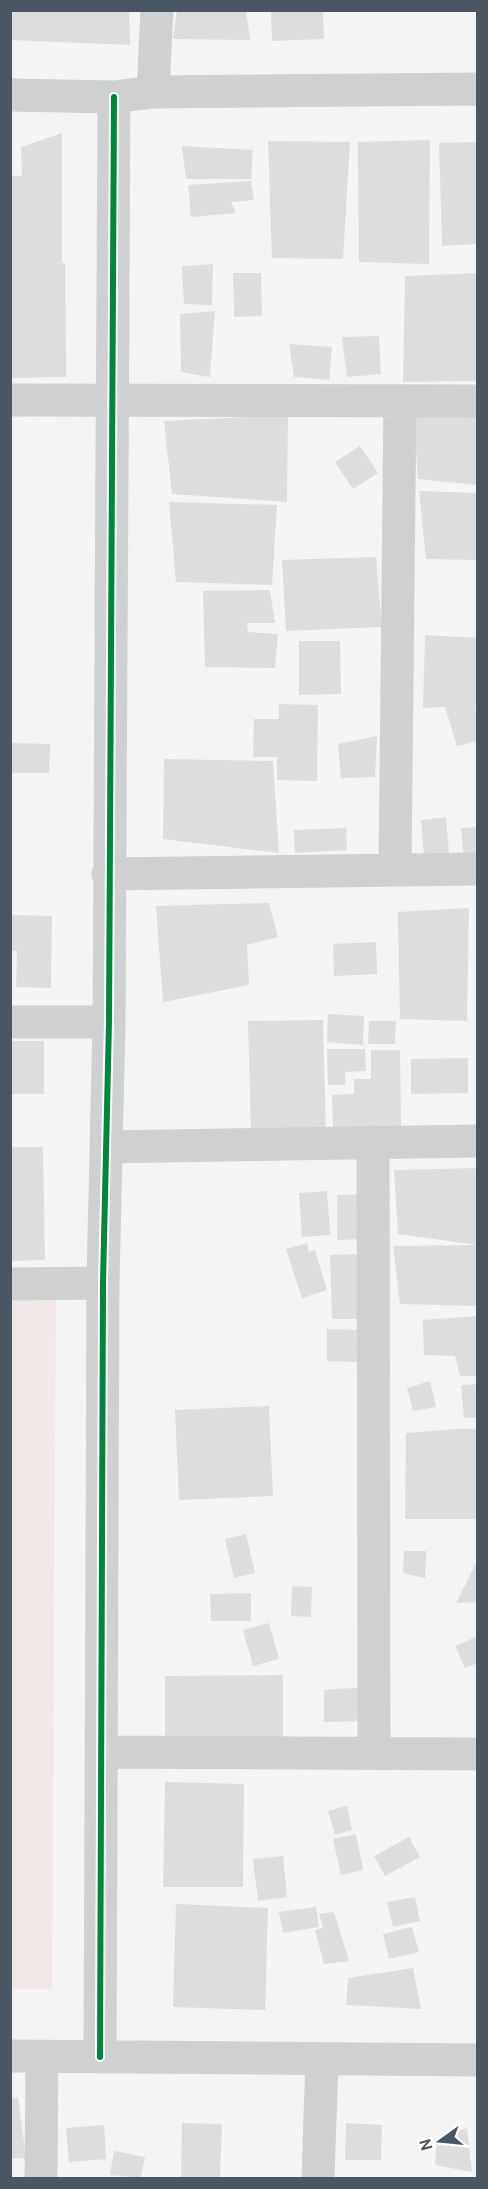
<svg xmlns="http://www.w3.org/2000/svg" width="488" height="2189" viewBox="0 0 488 2189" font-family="Cabin,sans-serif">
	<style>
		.medical { fill: #f1e7e6 }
		.building { fill: #ddddde }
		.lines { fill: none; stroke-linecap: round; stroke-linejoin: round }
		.street { stroke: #ced0d2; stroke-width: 33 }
		.cycleway-casing { stroke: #fff; stroke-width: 10 }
		.cycleway { stroke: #00873e; stroke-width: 6 }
	</style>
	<rect width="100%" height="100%" fill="#f4f4f4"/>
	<path class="medical" d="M 11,1297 L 56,1297 L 52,1989 L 11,1989 Z"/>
	<path class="building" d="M 10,10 L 129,10 L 130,45 L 10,40 Z
		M 177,10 L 246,10 L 250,40 L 173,39 Z
		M 271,10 L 323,10 L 324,39 L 272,41 Z
		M 62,133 L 62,262 L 56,262 L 65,263 L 66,377 L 10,378 L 10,176 L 22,176 L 21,147 Z
		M 430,140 L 429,264 L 359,262 L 358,142 Z
		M 268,141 L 350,142 L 343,259 L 272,258 Z
		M 478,142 L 478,244 L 442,246 L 439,143 Z
		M 182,146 L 253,150 L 251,179 L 186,179 Z
		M 251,181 L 254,200 L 231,202 L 236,213 L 191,217 L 188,185 Z
		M 213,264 L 212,305 L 184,304 L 182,266 Z
		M 233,273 L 261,273 L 262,316 L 234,317 Z
		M 478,273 L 478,381 L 403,382 L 405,276 Z
		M 215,311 L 210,377 L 181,372 L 180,314 Z
		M 379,336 L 381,374 L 347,377 L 342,337 Z
		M 289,344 L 332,347 L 329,380 L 294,377 Z
		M 413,410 L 478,413 L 478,485 L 418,479 Z
		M 288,415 L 287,502 L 172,494 L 164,421 Z
		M 360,446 L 378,473 L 353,489 L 335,462 Z
		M 419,491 L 478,493 L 478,560 L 426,559 Z
		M 169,502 L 277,505 L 272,585 L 176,582 Z
		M 376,557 L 382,627 L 286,631 L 282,560 Z
		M 270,590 L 275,623 L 247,623 L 248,632 L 278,634 L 275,668 L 205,667 L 203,591 Z
		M 425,635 L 478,638 L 478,705 L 475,705 L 478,741 L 457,746 L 445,707 L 423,708 Z
		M 299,641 L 340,641 L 341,694 L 299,695 Z
		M 279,704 L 318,705 L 317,781 L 277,780 L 277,757 L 253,757 L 254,719 L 279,719 Z
		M 377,736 L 375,777 L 341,778 L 338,744 Z
		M 10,743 L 50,744 L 49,773 L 10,773 Z
		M 164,759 L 273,761 L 279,853 L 163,839 Z
		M 446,817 L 449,853 L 424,855 L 421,820 Z
		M 478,827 L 478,857 L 464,858 L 461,828 Z
		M 346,828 L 347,850 L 295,853 L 294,830 Z
		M 269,903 L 278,937 L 247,945 L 249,985 L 163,1002 L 156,906 Z
		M 469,908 L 467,1021 L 400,1019 L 398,912 Z
		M 10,915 L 52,916 L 51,988 L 16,987 L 17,951 L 10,951 Z
		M 376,942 L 377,974 L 334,976 L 333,944 Z
		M 328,1014 L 364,1016 L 363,1045 L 327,1042 Z
		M 323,1020 L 326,1135 L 251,1137 L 248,1021 Z
		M 369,1021 L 396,1021 L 395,1044 L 368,1044 Z
		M 10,1041 L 44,1041 L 44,1094 L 10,1094 Z
		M 327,1049 L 365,1049 L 366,1071 L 345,1072 L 345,1085 L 328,1085 Z
		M 371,1050 L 400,1050 L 401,1127 L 333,1128 L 332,1095 L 354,1094 L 354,1079 L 371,1079 Z
		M 468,1058 L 468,1093 L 411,1094 L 411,1059 Z
		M 10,1147 L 43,1147 L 45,1260 L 10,1261 Z
		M 478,1168 L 478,1245 L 398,1234 L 394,1170 Z
		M 327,1191 L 330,1235 L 302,1237 L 299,1193 Z
		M 363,1194 L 364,1239 L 337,1240 L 337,1195 Z
		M 307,1243 L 309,1252 L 315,1250 L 327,1290 L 302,1298 L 286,1249 Z
		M 478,1245 L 478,1306 L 400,1304 L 393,1246 Z
		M 362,1254 L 363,1319 L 332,1319 L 330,1255 Z
		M 478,1316 L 478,1376 L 460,1376 L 455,1356 L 424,1355 L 423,1320 Z
		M 327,1329 L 363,1330 L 362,1362 L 327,1361 Z
		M 430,1381 L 436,1407 L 413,1411 L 407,1388 Z
		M 478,1384 L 478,1417 L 464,1418 L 461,1385 Z
		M 269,1406 L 273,1496 L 179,1500 L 175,1410 Z
		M 458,1429 L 478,1429 L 478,1519 L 405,1519 L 406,1433 Z
		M 246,1534 L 255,1573 L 234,1578 L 225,1539 Z
		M 404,1551 L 426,1551 L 425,1578 L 403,1573 Z
		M 478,1564 L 478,1602 L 456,1603 L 475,1565 Z
		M 292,1586 L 312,1587 L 311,1617 L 291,1616 Z
		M 251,1593 L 251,1621 L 211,1621 L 210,1594 Z
		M 269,1623 L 279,1659 L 253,1666 L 243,1630 Z
		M 478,1636 L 478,1663 L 465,1668 L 455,1646 Z
		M 283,1675 L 283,1746 L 165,1747 L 165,1676 Z
		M 368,1687 L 366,1721 L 324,1722 L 324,1690 Z
		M 165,1782 L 244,1784 L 243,1887 L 163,1887 Z
		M 347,1806 L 352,1830 L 335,1835 L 328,1811 Z
		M 356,1834 L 363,1870 L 341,1875 L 333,1839 Z
		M 409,1837 L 420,1857 L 385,1876 L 374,1856 Z
		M 283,1856 L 287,1897 L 258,1901 L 253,1859 Z
		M 415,1897 L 420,1921 L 393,1927 L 387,1902 Z
		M 176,1904 L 268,1908 L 265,2010 L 173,2007 Z
		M 316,1907 L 319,1927 L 283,1933 L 279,1912 Z
		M 334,1912 L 349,1961 L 324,1964 L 315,1930 L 323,1928 L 319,1914 Z
		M 412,1927 L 419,1952 L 389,1959 L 383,1934 Z
		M 413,1968 L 421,2009 L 346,2005 L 348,1978 Z
		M 18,2097 L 26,2158 L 10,2159 L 10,2099 Z
		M 182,2123 L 222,2124 L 220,2178 L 181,2178 Z
		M 346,2123 L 382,2125 L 381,2160 L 345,2160 Z
		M 104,2125 L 106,2159 L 69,2162 L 66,2128 Z
		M 467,2128 L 472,2172 L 435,2165 L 437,2138 Z
		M 114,2151 L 145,2157 L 141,2178 L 110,2175 Z"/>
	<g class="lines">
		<path class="street" d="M 153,92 L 157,10
			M 10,95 L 114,97 L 153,92 L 478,89
			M 10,400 L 478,401
			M 395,870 L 400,401
			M 108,874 L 478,869
			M 10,1022 L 109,1022
			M 373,1142 L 374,1753
			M 106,1147 L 478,1141
			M 10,1284 L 103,1283
			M 103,1752 L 478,1754
			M 10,2056 L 478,2060
			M 100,2057 L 103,1283 L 109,1022 L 114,97
			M 41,2178 L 42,2057
			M 318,2178 L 322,2059"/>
		<defs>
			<path id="cycleway" d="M 100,2057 L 103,1283 L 109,1022 L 114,97"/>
		</defs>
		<use href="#cycleway" class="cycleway-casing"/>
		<use href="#cycleway" class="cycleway"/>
	</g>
	<rect width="488" height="2189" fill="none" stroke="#4a5661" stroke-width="24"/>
	<g transform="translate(440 2141) rotate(255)" stroke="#ffffff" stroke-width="4.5" paint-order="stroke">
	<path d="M0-4.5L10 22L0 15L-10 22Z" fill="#4a5661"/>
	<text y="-9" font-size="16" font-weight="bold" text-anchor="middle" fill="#4a5661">N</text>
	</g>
</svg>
